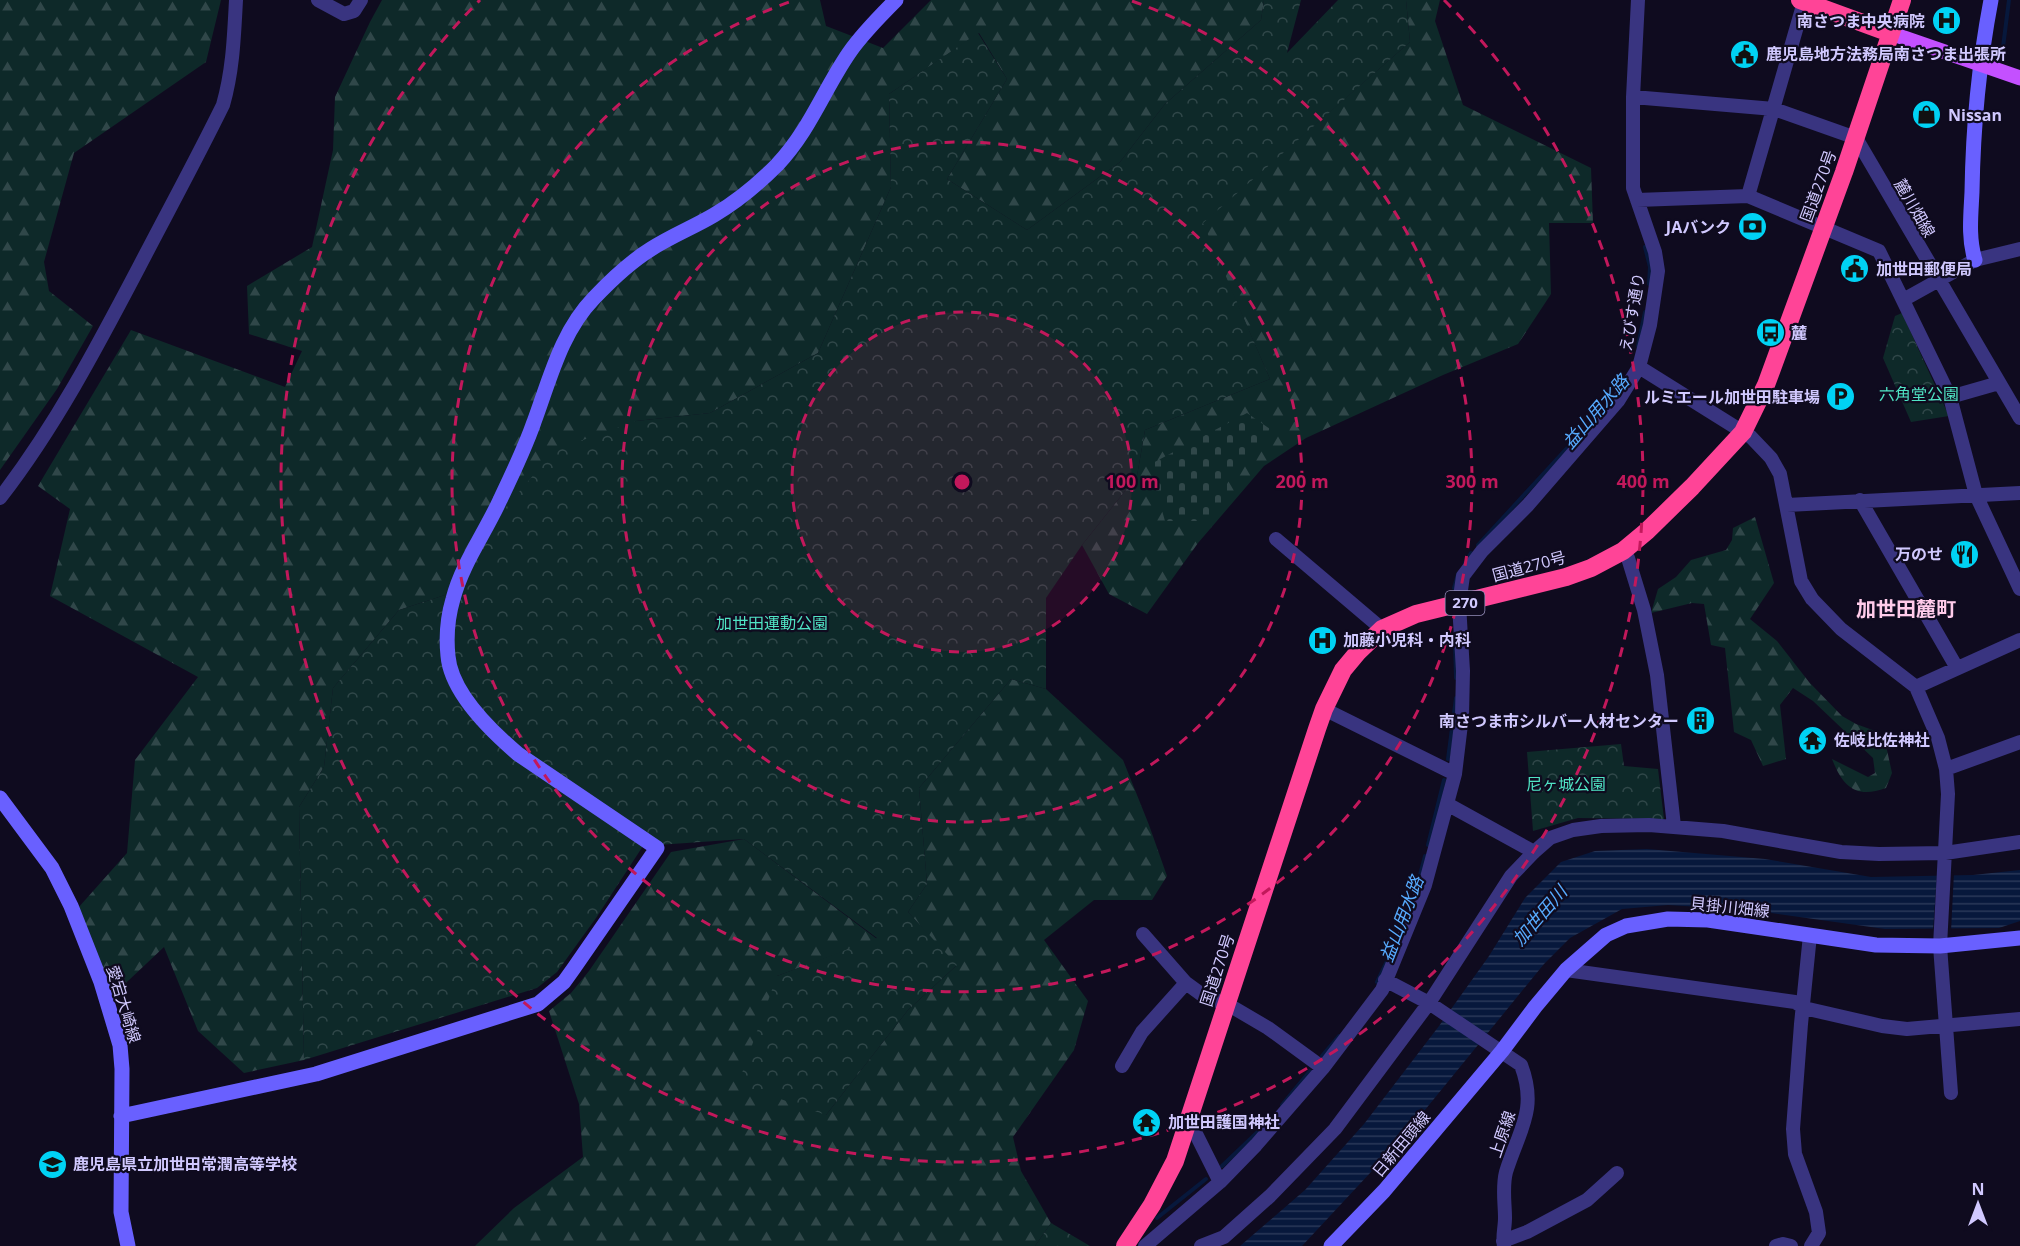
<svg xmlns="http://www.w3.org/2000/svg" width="2020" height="1246" viewBox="0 0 2020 1246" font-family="'Open Sans','Noto Sans JP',sans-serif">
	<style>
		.forest { fill: url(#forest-firs) }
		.cemetery { fill: url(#cemetery-stones) }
		.park { fill: url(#park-crowns) }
		.water { fill: url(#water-rules) }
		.pier { fill: #0f0b1f }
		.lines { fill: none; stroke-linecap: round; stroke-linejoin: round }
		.stream { stroke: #07183c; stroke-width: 4 }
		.street { stroke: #393480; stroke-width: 14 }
		.secondary { stroke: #6960ff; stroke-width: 15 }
		.primary { stroke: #c450ff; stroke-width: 15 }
		.highway { stroke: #ff4497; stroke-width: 18 }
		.ring { fill: none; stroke: #c2185b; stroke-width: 3; stroke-dasharray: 10 8 }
		.labels { text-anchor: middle; stroke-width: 4.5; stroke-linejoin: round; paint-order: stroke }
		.shield { fill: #0f0b1f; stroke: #9790bc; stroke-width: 1.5 }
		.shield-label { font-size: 15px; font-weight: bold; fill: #d1c9ff }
		.poi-label { font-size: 16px; font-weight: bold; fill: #d1c9ff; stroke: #0f0b1f; text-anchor: start }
		.street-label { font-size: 16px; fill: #d1c9ff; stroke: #0f0b1f }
		.park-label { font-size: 16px; fill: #50e4c4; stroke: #0f0b1f }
		.water-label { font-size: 18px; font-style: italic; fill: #57abff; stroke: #0f0b1f }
		.quarter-label { font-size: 20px; font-weight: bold; fill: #ffcbea; stroke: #0f0b1f }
		.centre { fill: #c2185b; stroke: #0f0b1f; stroke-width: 3 }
		.ring-label { font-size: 18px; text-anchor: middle; font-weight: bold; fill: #c2185b; stroke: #0f0b1f; stroke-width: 4.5; stroke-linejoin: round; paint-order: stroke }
	</style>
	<defs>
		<pattern id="forest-firs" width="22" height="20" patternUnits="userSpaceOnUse" patternTransform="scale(1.5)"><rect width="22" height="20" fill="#0e2929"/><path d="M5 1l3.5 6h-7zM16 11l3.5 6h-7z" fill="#304749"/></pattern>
		<pattern id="cemetery-stones" width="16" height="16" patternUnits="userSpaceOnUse" patternTransform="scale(1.5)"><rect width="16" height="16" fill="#0e2929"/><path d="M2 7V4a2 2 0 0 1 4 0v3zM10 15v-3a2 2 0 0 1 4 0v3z" fill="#304749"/></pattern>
		<pattern id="park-crowns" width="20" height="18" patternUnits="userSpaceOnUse" patternTransform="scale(1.5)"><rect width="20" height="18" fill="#0e2929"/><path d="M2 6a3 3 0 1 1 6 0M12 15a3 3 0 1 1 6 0" fill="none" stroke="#304749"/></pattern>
		<pattern id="water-rules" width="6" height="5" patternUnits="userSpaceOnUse" patternTransform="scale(1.5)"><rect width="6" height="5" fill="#07183c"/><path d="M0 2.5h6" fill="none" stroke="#2a3859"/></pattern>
	</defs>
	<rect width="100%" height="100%" fill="#0f0b1f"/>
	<path class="forest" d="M 0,0 L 221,0 L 206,62 L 74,153 L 44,262 L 49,291 L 93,326 L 57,389 L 0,470 Z
		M 382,0 L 820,0 L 826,26 L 883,48 L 931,0 L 1264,0 L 1261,20 L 1165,104 L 1120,162 L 1027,230 L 947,179 L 1007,79 L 979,33 L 889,94 L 891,187 L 818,353 L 710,413 L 636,421 L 501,513 L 445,595 L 399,610 L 333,688 L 324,767 L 299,807 L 304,1060 L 244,1073 L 198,1031 L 164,947 L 111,997 L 78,908 L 127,853 L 135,760 L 198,677 L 50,596 L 70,509 L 38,486 L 131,330 L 285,387 L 302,351 L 249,334 L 247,286 L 312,247 L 333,150 L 335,97 L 370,22 Z
		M 1406,0 L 1440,0 L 1435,21 L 1463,105 L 1591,168 L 1593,223 L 1549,223 L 1551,294 L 1518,344 L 1443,375 L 1306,438 L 1264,466 L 1198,543 L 1147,614 L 1109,594 L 1082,545 L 1137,476 L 1145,430 L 1270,379 L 1202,223 L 1410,42 Z
		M 1755,517 L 1774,583 L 1750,619 L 1777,641 L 1809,682 L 1842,716 L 1856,724 L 1878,732 L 1887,750 L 1892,773 L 1886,788 C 1856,799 1843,787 1832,759 L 1868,777 L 1875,773 L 1873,758 L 1813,701 L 1793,688 L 1780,705 L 1786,759 L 1763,766 L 1751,740 L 1734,732 L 1725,648 L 1711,645 L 1704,604 L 1692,603 L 1651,613 L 1658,589 L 1676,577 L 1691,560 L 1726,550 L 1732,540 L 1733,528 Z
		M 1011,679 L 1046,689 L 1123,760 L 1149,825 L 1167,876 L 1152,900 L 1094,900 L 1044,940 L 1088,1001 L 1074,1050 L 1013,1137 L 1021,1171 L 1051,1223 L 1035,1246 L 475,1246 L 514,1208 L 583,1157 L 579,1104 L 549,1011 L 571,993 L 589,971 L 671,852 L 744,839 L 877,939 L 777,976 L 826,1115 L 908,1010 L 956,966 L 908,912 L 927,884 L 919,788 Z"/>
	<path class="cemetery" d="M 1247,413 L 1270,429 L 1227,481 L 1227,500 L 1209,521 L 1165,521 L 1149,465 Z"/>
	<path class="park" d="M 1264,0 L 1301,0 L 1287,53 L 1338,0 L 1406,0 L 1410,42 L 1203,223 L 1270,379 L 1145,430 L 1137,476 L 1082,545 L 1046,598 L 1046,689 L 1011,679 L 919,788 L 927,884 L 908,912 L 957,965 L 908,1010 L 826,1115 L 738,1084 L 777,976 L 877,938 L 744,839 L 643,846 L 596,918 L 557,972 L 537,988 L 304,1060 L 299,807 L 324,767 L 333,688 L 399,610 L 445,595 L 501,513 L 555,450 L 636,421 L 710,413 L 818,353 L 891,187 L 889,94 L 978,33 L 1007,79 L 947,179 L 1027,230 L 1120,162 L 1165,104 L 1261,20 Z
		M 1902,313 L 1949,416 L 1911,422 L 1883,358 L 1895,316 Z
		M 1621,744 L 1624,766 L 1658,769 L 1664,819 L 1578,818 L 1533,831 L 1527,752 Z
		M 1051,1223 L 1090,1246 L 1035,1246 Z"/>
	<path class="water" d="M 1647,849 L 1765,859 L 1871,877 L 1973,875 L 2020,870 L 2020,921 L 1999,928 L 1885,929 L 1750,910 L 1668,905 L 1622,909 L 1570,938 L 1544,964 L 1398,1143 L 1302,1246 L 1240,1246 L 1305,1190 L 1364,1124 L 1439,1026 L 1489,956 L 1525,898 L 1561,862 L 1595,851 Z"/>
	<path class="pier" d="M 1954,872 L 1951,931 L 1933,931 L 1937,873 Z"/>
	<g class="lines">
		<path class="stream" d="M 2002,55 L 2009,0
			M 1645,247 L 1650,267 L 1649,284
			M 1638,346 L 1645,312
			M 1478,545 L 1603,409
			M 1465,563 L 1471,553
			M 1454,588 L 1458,574
			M 1455,644 L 1456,678
			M 1448,759 L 1456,698
			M 1428,845 L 1444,780
			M 1416,890 L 1425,856
			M 1377,982 L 1386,963
			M 1322,1056 L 1339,1036
			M 1282,1105 L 1310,1071
			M 1222,1166 L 1265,1125
			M 1157,1218 L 1206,1179"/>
		<path class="street" d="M 318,0 L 344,14 L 354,11 L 361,0
			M 1633,97 L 1774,109 L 1856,138 L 2020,418
			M 1748,196 L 1804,2
			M 1637,200 L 1748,196 L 1879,251 L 1950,397 L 1976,495 L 2020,589
			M 1903,300 L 1975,260 L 2020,249
			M 1639,367 L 1751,437 L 1771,458 L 1780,474 L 1801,581 L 1812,599 L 1841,629 L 1916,687 L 1938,738 L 1946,769 L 1948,794 L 1940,946 L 1951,1093
			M 1950,397 L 1999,383
			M 0,498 C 55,427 97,347 139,267 C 167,213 196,160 223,105 C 233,70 234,36 236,0
			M 1860,500 L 1957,668
			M 1787,505 L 2020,493
			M 1276,539 L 1382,629
			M 1623,551 L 1628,558 L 1644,610 L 1657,675 L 1674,826
			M 1916,687 L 2020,640
			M 1324,709 L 1455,774
			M 1946,769 L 2020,742
			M 1447,804 L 1534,852
			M 1143,934 L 1186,983 L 1201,994 L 1234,1008 L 1268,1028 L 1323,1068
			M 1810,935 L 1801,1024 L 1793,1129 L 1795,1154 L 1816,1212 L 1819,1233 L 1811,1246
			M 1566,970 L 1795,1002 L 1804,1008 L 1882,1026 L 1907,1029 L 2020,1019
			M 1385,980 L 1429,1003 L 1521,1065 C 1538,1110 1519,1130 1506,1172 C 1502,1187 1505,1203 1505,1218 C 1505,1228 1502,1237 1504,1246
			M 1122,1066 L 1142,1032 L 1186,983
			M 1187,1125 L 1195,1132 L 1220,1182
			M 1503,1241 L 1527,1232 L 1587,1200 L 1617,1173
			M 1145,1246 L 1220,1182 L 1256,1145 L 1323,1068 L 1382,990 L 1425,885 L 1455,774 L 1462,716 L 1463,671 L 1459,604 L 1463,576 L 1482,551 L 1528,505 L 1618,401 L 1639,367 L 1650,325 L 1658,271 L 1655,252 L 1633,188 L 1633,97 L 1638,0
			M 1201,1246 L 1224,1237 L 1270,1196 L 1335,1129 L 1429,1003 L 1511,876 L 1534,852 L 1550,838 L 1573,830 L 1601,826 L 1649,825 L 1723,831 L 1841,852 L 1879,854 L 1945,853 L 2020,842
			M 1776,1246 L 1783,1244 L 1791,1246"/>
		<path class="secondary" d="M 1975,260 C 1968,238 1971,214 1972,192 C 1973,128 1979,63 1991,0
			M 0,798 L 52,868 L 71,906 L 101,982 L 120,1045 L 122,1069 L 121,1212 L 128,1246
			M 121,1116 L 316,1074 L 538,1004 L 564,982 L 574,968 L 657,848 L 518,754 C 491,731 451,692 448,656 C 446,637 448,616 453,599 C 462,564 485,533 500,500 C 512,475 525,448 534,422 C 550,379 561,332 594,298 C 611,280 630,262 651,249 C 671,236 694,227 714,215 C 738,201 758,184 777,165 C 810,130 823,91 849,53 C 862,34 880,16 896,0
			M 1331,1246 L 1384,1191 L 1502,1051 L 1535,1007 L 1566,970 L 1606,935 L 1626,926 L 1668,919 L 1708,920 L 1876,945 L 1940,946 L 2020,938"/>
		<path class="primary" d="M 1890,33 L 2020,78"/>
		<path class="highway" d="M 1800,0 L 1890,33
			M 1125,1246 L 1152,1205 L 1175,1161 L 1317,729 L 1324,709 L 1343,670 L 1358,652 L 1382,629 L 1416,614 L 1566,577 L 1591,568 L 1623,551 L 1647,531 L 1692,487 L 1743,432 L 1766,385 L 1844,172 L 1902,0"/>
	</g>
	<circle cx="962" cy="482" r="170" fill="#c2185b" fill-opacity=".12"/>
	<g class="ring">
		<circle cx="962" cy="482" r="170"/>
		<circle cx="962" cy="482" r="340"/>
		<path d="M1132 1A510 510 0 1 1 792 1"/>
		<path d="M1444 0A681 681 0 1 1 480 0"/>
	</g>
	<defs>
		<symbol id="hospital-disc" viewBox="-11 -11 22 22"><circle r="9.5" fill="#00d2f4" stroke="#0f0b1f"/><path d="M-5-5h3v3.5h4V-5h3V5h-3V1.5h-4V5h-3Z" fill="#111"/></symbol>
		<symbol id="civic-disc" viewBox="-11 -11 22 22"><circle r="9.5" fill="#00d2f4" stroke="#0f0b1f"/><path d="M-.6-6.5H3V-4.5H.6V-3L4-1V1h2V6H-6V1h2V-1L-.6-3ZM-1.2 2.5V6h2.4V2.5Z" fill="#111"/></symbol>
		<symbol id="shop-disc" viewBox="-11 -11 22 22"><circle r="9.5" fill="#00d2f4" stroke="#0f0b1f"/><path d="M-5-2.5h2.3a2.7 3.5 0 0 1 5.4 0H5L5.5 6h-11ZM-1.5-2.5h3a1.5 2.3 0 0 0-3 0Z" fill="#111"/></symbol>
		<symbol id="bank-disc" viewBox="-11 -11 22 22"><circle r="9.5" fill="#00d2f4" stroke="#0f0b1f"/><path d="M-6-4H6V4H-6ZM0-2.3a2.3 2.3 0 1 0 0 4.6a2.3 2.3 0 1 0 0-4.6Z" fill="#111"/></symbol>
		<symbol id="bus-disc" viewBox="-11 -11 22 22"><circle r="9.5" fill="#00d2f4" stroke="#0f0b1f"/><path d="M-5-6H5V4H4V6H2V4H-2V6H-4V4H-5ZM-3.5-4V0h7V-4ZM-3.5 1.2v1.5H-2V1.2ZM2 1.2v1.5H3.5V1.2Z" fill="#111"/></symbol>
		<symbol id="parking-disc" viewBox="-11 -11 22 22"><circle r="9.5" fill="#00d2f4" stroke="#0f0b1f"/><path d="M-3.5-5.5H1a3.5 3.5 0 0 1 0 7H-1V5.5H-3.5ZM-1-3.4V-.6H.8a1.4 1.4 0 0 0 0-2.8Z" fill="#111"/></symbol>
		<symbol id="restaurant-disc" viewBox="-11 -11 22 22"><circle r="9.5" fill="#00d2f4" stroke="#0f0b1f"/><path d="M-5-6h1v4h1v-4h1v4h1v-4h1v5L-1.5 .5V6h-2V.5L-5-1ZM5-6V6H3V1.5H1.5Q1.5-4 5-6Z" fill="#111"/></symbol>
		<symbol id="building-disc" viewBox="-11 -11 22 22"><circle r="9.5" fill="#00d2f4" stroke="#0f0b1f"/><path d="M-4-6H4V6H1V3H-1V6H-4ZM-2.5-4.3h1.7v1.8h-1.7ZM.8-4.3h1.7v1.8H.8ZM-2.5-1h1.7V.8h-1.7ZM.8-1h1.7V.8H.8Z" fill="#111"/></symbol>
		<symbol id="temple-disc" viewBox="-11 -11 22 22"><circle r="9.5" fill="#00d2f4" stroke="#0f0b1f"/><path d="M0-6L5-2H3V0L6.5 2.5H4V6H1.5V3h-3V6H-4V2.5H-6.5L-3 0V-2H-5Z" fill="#111"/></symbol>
		<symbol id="school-disc" viewBox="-11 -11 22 22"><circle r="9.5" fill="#00d2f4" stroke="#0f0b1f"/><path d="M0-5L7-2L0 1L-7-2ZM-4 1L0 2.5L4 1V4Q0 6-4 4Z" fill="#111"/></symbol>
	</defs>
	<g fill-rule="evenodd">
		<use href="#hospital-disc" x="1930" y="4" width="33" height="33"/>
		<use href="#civic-disc" x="1728" y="38" width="33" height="33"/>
		<use href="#shop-disc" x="1910" y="98" width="33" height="33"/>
		<use href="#bank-disc" x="1736" y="210" width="33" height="33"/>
		<use href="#civic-disc" x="1838" y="252" width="33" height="33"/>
		<use href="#bus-disc" x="1754" y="316" width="33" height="33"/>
		<use href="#parking-disc" x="1824" y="380" width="33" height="33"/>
		<use href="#restaurant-disc" x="1948" y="538" width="33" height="33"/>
		<use href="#hospital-disc" x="1306" y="624" width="33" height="33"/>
		<use href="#building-disc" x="1684" y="704" width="33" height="33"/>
		<use href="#temple-disc" x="1796" y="724" width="33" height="33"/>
		<use href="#temple-disc" x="1130" y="1106" width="33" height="33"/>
		<use href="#school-disc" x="36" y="1148" width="33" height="33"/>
	</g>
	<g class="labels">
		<rect class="shield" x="1445.5" y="591" width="39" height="24" rx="4.5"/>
		<g class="shield-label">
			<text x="1465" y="608">270</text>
		</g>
		<g class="poi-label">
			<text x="1925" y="27" text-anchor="end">南さつま中央病院</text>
			<text x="1766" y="60">鹿児島地方法務局南さつま出張所</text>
			<text x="1948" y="121">Nissan</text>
			<text x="1731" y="233" text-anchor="end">JAバンク</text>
			<text x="1876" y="275">加世田郵便局</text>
			<text x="1791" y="339">麓</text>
			<text x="1820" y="403" text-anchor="end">ルミエール加世田駐車場</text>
			<text x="1943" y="560" text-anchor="end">万のせ</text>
			<text x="1343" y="646">加藤小児科・内科</text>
			<text x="1679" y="727" text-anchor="end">南さつま市シルバー人材センター</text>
			<text x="1834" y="746">佐岐比佐神社</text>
			<text x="1168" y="1128">加世田護国神社</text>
			<text x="73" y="1170">鹿児島県立加世田常潤高等学校</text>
		</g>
		<g class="street-label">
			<text transform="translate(1818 186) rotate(-70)" y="6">国道270号</text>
			<text transform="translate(1915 208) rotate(60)" y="6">麓川畑線</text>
			<text transform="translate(1632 312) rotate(-80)" y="6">えびす通り</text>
			<text transform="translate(1529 566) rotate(-15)" y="6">国道270号</text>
			<text transform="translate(1730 907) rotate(6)" y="6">貝掛川畑線</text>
			<text transform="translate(1217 970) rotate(-72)" y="6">国道270号</text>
			<text transform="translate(124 1004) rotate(73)" y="6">愛宕大崎線</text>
			<text transform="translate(1502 1134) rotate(-71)" y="6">上原線</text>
			<text transform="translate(1401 1144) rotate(-50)" y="6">日新田頭線</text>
		</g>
		<g class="park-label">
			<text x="1919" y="400">六角堂公園</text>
			<text x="772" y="629">加世田運動公園</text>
			<text x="1566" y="790">尼ヶ城公園</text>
		</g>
		<g class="water-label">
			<text transform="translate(1596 412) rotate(-49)" y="6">益山用水路</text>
			<text transform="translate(1540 916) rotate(-49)" y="6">加世田川</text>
			<text transform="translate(1402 919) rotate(-69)" y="6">益山用水路</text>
		</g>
		<g class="quarter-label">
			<text x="1906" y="616">加世田麓町</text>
		</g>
	</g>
	<circle cx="962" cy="482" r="9" class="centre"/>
	<g class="ring-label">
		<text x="1132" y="488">100 m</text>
		<text x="1302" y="488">200 m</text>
		<text x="1472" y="488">300 m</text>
		<text x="1643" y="488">400 m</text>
	</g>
	<g transform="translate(1978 1204)" stroke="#0f0b1f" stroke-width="4.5" paint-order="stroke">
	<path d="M0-4.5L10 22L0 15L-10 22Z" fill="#d1c9ff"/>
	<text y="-9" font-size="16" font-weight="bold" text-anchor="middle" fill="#d1c9ff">N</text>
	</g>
</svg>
